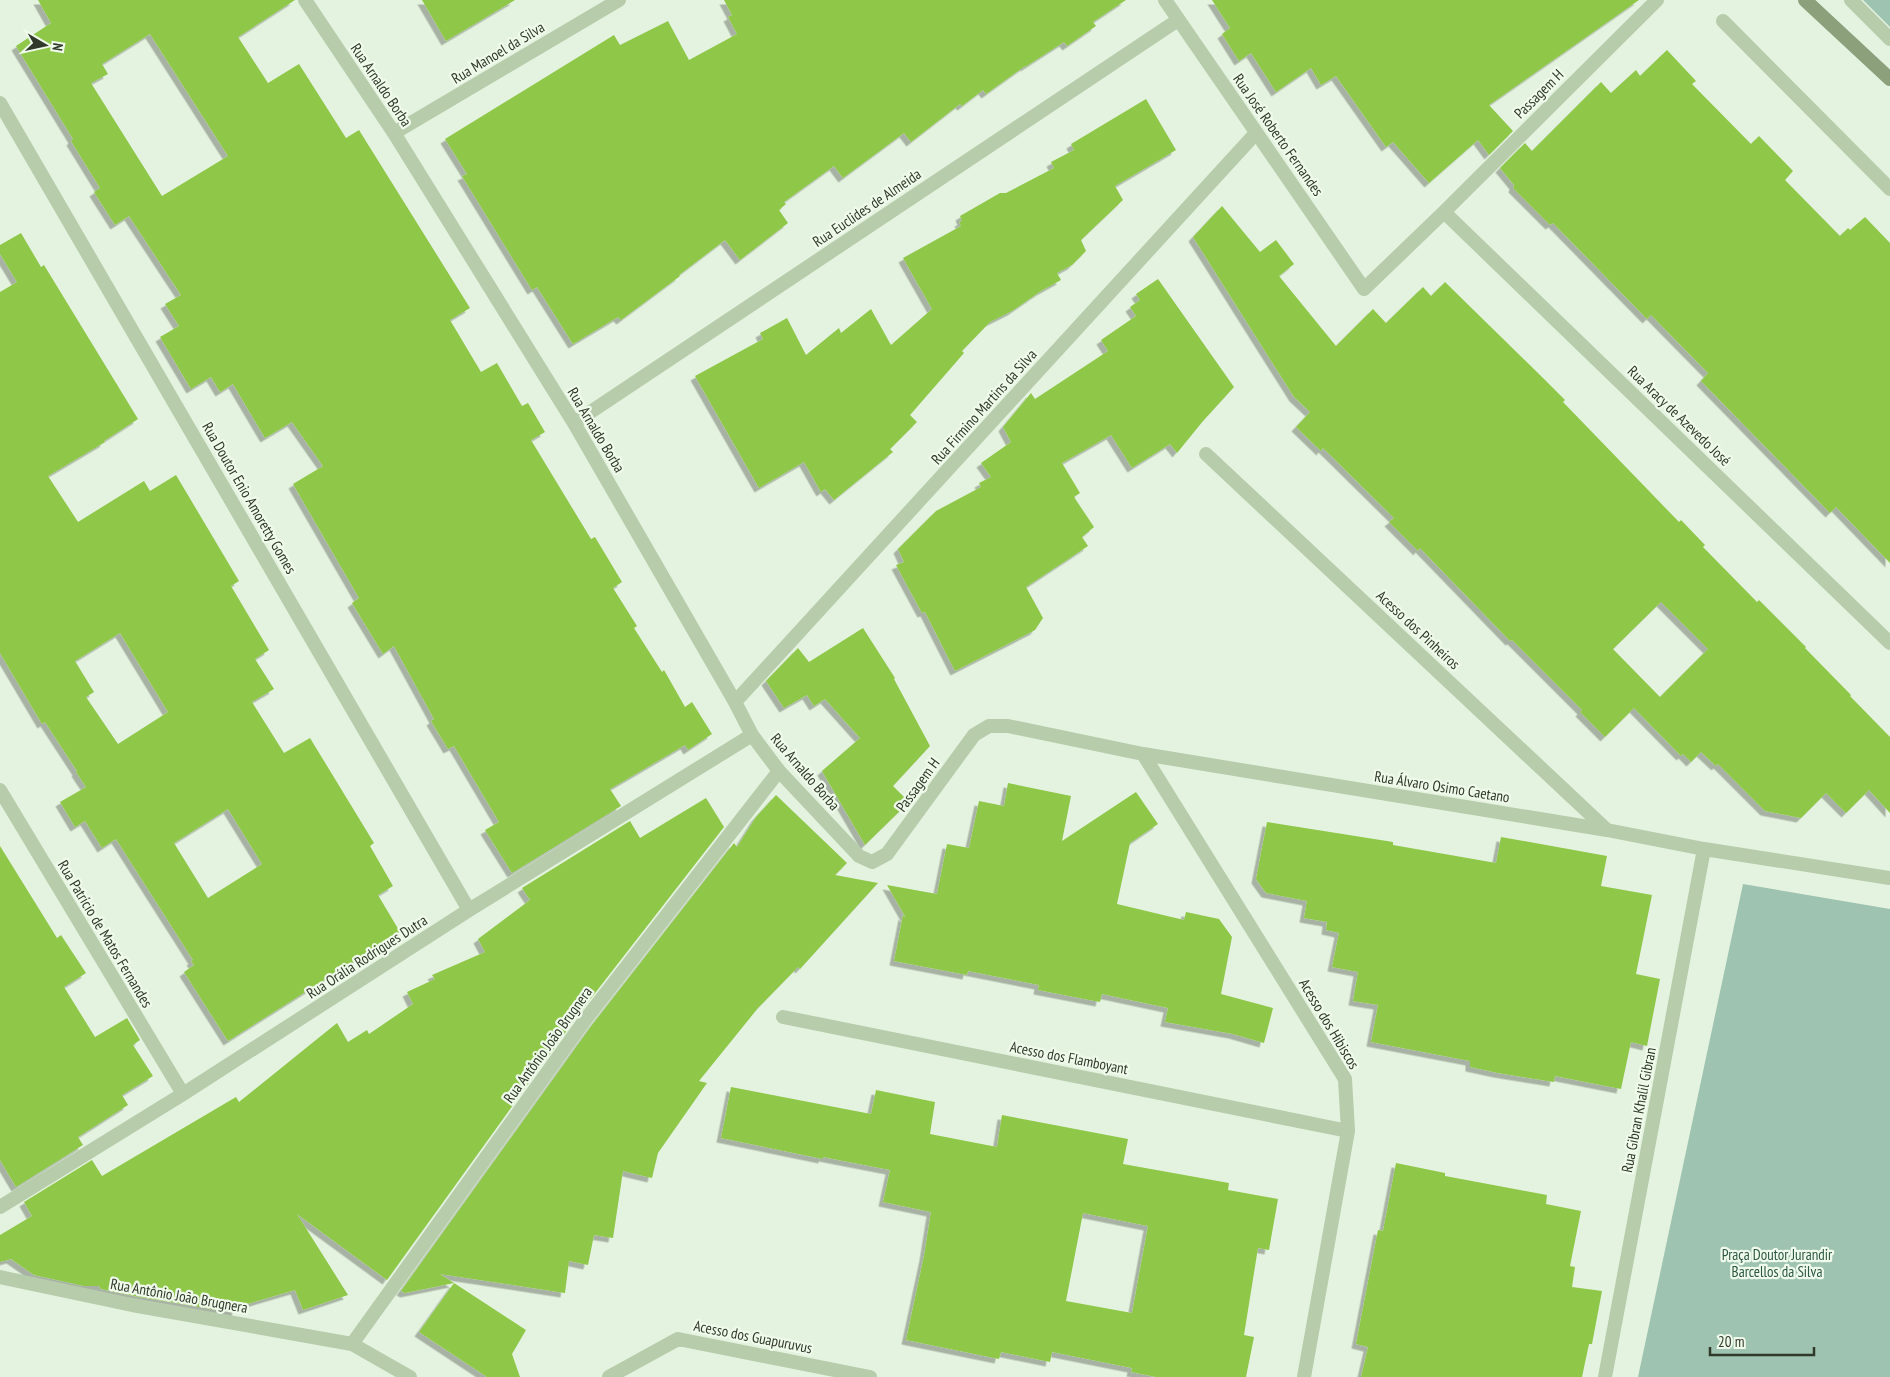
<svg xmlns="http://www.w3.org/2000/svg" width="1890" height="1377" viewBox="0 0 1890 1377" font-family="'PT Sans Narrow',sans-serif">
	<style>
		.green { fill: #9ec3b1 }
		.building { fill: #8fc749; fill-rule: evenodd; filter: url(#shadow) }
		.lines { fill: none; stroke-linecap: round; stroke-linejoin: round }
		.service { stroke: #b6ccaa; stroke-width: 14 }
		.minor { stroke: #b6ccaa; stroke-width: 14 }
		.secondary { stroke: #8ba07b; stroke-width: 14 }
		.labels { text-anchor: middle; stroke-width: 4.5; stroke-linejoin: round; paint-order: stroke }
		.street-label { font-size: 15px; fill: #31392a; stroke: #effaeb }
		.park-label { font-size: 15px; fill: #2d5845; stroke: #effaeb }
	</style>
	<defs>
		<filter id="shadow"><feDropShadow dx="-4.5" dy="4.5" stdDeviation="0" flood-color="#0004"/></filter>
	</defs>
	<rect width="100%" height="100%" fill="#e4f3df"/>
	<path class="green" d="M 1863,0 L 1890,0 L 1890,27 Z
		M 1743,884 L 1890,909 L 1890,1377 L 1638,1377 Z"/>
	<path class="building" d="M 38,0 L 295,0 L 238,37 L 268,83 L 299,64 L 346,138 L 359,130 L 470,308 L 450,320 L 481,372 L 497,363 L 522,406 L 528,403 L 545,432 L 531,440 L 591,539 L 595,537 L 622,582 L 613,588 L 637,626 L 634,628 L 662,672 L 664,670 L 685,707 L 692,702 L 712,734 L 688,750 L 685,745 L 610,789 L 621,806 L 512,873 L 485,830 L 499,822 L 454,746 L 448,749 L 431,721 L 434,719 L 394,646 L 383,654 L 352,603 L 359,598 L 293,484 L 323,466 L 292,422 L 265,438 L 233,384 L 220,392 L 211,377 L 191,389 L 160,337 L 179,326 L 165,304 L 181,295 L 129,216 L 115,225 L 94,192 L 100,188 L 71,141 L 73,139 L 16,46 L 51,23 ZM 150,34 L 228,156 L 162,196 L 91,83 L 108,74 L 102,64 Z
		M 422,0 L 515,0 L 446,41 Z
		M 724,0 L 1126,0 L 1093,22 L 1096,26 L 1067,46 L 1064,42 L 1025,67 L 1025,66 L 986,94 L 983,90 L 962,106 L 960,104 L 911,142 L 904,133 L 843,178 L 834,166 L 784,202 L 786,204 L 779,210 L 788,223 L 740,260 L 725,240 L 679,275 L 680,276 L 621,320 L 618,317 L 573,344 L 537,287 L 532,290 L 462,176 L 467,174 L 445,139 L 614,35 L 620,45 L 668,21 L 689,60 L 737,34 L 728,17 L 732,15 Z
		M 1212,0 L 1639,0 L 1489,105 L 1513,131 L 1489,155 L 1478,140 L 1429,183 L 1393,142 L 1386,147 L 1336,76 L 1321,85 L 1311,68 L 1276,92 L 1251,53 L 1239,61 L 1222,34 L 1230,28 Z
		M 1667,50 L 1696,81 L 1692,84 L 1751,144 L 1759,136 L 1793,171 L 1785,180 L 1840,236 L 1848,228 L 1850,230 L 1865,217 L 1890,243 L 1890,563 L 1836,507 L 1830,513 L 1701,381 L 1708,373 L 1651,315 L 1647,319 L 1553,223 L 1550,225 L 1513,188 L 1514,185 L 1500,168 L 1525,143 L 1532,151 L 1601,82 L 1611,93 L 1636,70 L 1640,76 Z
		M 1146,99 L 1176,150 L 1115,186 L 1123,200 L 1081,240 L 1086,251 L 1072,265 L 1057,273 L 1061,280 L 1041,291 L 1012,311 L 990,322 L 962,351 L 964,353 L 910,415 L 917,422 L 890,449 L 893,452 L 834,500 L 825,489 L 821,492 L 804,462 L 759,488 L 695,376 L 763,339 L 760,333 L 787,318 L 806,355 L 839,328 L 841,333 L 871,309 L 891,345 L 932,309 L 903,258 L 961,226 L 959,222 L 962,221 L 960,216 L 1000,193 L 1006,193 L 1054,168 L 1051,162 L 1074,150 L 1071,144 Z
		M 1222,206 L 1260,252 L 1276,240 L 1294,264 L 1279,276 L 1336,346 L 1373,309 L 1386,323 L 1423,287 L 1431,296 L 1445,282 L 1542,377 L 1565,400 L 1563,402 L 1679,522 L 1681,520 L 1705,545 L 1703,547 L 1757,602 L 1759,600 L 1806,647 L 1805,648 L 1851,695 L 1850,696 L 1890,737 L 1890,813 L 1869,790 L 1846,813 L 1826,793 L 1801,818 L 1765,811 L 1718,764 L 1716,766 L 1701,752 L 1691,762 L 1683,754 L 1681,756 L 1634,708 L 1605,737 L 1580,712 L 1582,710 L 1512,640 L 1510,641 L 1420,548 L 1418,551 L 1389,522 L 1394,518 L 1323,448 L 1321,451 L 1296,427 L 1310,412 L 1294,397 L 1193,237 ZM 1661,602 L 1708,649 L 1660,697 L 1613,649 Z
		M 21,233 L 41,267 L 44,265 L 138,419 L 104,441 L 105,442 L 48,476 L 78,522 L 144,481 L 150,491 L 176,475 L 239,581 L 231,586 L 269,650 L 255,659 L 274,689 L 252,702 L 284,753 L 310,738 L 374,843 L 370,846 L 393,886 L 378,895 L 400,932 L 228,1041 L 184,972 L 194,965 L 191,961 L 193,960 L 116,839 L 102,848 L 85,821 L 75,827 L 60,802 L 86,787 L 76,772 L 77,771 L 45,722 L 42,724 L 0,653 L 0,292 L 17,282 L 0,254 L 0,245 ZM 120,633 L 168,712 L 118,744 L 86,697 L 94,692 L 75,661 ZM 228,809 L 262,864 L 208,898 L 174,843 Z
		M 1158,279 L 1234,387 L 1203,421 L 1177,453 L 1170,444 L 1132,468 L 1111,435 L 1062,463 L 1080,493 L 1074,497 L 1094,527 L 1082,537 L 1088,546 L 1026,587 L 1043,618 L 1035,630 L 955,671 L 925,612 L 922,613 L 896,565 L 904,562 L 898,549 L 936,511 L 981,487 L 979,483 L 991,477 L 981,463 L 1011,442 L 1003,427 L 1031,393 L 1035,399 L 1108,351 L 1101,340 L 1136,316 L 1130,307 L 1140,300 L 1136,294 Z
		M 863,628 L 895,678 L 894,679 L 930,746 L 893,786 L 909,802 L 865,845 L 822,771 L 860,738 L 825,699 L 814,706 L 807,695 L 784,708 L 766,681 L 798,648 L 809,662 Z
		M 1008,783 L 1071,796 L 1062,841 L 1136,792 L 1158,824 L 1130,843 L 1117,904 L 1184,920 L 1186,912 L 1219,919 L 1232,937 L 1221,994 L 1273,1008 L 1264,1043 L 1233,1034 L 1165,1022 L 1168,1008 L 1102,994 L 1100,1002 L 1038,990 L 1039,985 L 968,971 L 967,975 L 894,961 L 903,915 L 906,918 L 887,885 L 937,894 L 947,844 L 969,848 L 979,801 L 1004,806 Z
		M 776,795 L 847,863 L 835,875 L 878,883 L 800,969 L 798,967 L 758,1008 L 699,1081 L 707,1083 L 658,1153 L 652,1178 L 623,1171 L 613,1238 L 594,1235 L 588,1265 L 569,1261 L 565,1293 L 440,1274 L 454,1283 L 405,1293 L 401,1291 L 592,1025 L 734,843 L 737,847 L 756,817 Z
		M 706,798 L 724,827 L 578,1015 L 387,1280 L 297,1214 L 348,1295 L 303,1310 L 295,1290 L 237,1307 L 236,1313 L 134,1296 L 101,1289 L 99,1286 L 84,1286 L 34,1275 L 11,1259 L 0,1262 L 0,1235 L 32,1216 L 24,1202 L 92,1160 L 102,1176 L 236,1097 L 239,1102 L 337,1023 L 348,1042 L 367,1030 L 369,1034 L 413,1004 L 407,992 L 435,979 L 432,975 L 485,952 L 478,939 L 530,900 L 522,888 L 630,821 L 640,838 Z
		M 1267,822 L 1393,842 L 1393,845 L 1496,863 L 1501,837 L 1607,856 L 1601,886 L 1652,895 L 1636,974 L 1660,979 L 1647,1046 L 1631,1042 L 1621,1089 L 1555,1076 L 1554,1082 L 1498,1073 L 1470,1067 L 1470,1061 L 1371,1042 L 1378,1005 L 1353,1001 L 1358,972 L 1332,967 L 1339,933 L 1326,930 L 1327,922 L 1304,918 L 1307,901 L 1266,893 L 1256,879 Z
		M 0,846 L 57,938 L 61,935 L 86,973 L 64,987 L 95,1037 L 127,1018 L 140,1040 L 133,1045 L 153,1076 L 122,1095 L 128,1105 L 78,1137 L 83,1145 L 16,1187 L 0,1160 Z
		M 731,1087 L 871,1114 L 876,1090 L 935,1102 L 930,1134 L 997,1147 L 1002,1115 L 1128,1139 L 1123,1164 L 1229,1183 L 1228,1190 L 1278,1199 L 1269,1250 L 1258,1248 L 1244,1335 L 1254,1337 L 1246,1377 L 1156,1377 L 1131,1372 L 1132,1368 L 1052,1352 L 1050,1362 L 1001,1352 L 999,1359 L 906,1340 L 924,1256 L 931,1212 L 883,1202 L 890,1170 L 823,1157 L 823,1159 L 721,1138 ZM 1083,1213 L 1148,1226 L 1132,1313 L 1066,1301 Z
		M 1396,1163 L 1445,1173 L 1445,1176 L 1547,1195 L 1546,1204 L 1581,1211 L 1570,1266 L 1575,1267 L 1572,1287 L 1602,1291 L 1592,1344 L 1589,1344 L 1582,1377 L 1361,1377 L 1368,1347 L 1356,1344 L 1378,1230 L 1383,1231 Z
		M 454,1283 L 526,1330 L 512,1354 L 520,1377 L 487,1377 L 419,1332 Z"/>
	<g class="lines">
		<path class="service" d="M 1851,0 L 1890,39
			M 352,1344 L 585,1020 L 779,771"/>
		<path class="minor" d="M 305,0 L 394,133 L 574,423 L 735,702 L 752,735 L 779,771 L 859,856 L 872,862 L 887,854 L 974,735 L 989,726 L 1008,726 L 1143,754 L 1607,830 L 1704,849 L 1890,878
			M 1165,0 L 1364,289 L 1444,212 L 1657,0
			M 1723,21 L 1890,189
			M 0,103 L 469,910
			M 394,133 L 619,0
			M 1444,212 L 1890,643
			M 574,423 L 1178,20
			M 1206,454 L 1607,830
			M 735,702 L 1256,133
			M 1143,754 L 1345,1079 L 1348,1131 L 1304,1377
			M 0,790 L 183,1094
			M 783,1017 L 1348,1131
			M 0,1207 L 183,1094 L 469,910 L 752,735
			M 0,1277 L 132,1305 L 352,1344 L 410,1377
			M 609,1377 L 678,1339 L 870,1377
			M 1605,1377 L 1704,849"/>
		<path class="secondary" d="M 1805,0 L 1890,79"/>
	</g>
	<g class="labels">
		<g class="street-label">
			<text transform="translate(498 53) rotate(-31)" y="5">Rua Manoel da Silva</text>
			<text transform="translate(381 85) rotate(56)" y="5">Rua Arnaldo Borba</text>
			<text transform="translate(1539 94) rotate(-45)" y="5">Passagem H</text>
			<text transform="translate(1278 135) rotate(55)" y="5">Rua José Roberto Fernandes</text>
			<text transform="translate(867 208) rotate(-34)" y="5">Rua Euclides de Almeida</text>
			<text transform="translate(984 407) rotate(-48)" y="5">Rua Firmino Martins da Silva</text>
			<text transform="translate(1679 416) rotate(44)" y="5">Rua Aracy de Azevedo José</text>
			<text transform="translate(596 430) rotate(59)" y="5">Rua Arnaldo Borba</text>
			<text transform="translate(249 498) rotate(60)" y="5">Rua Doutor Enio Amoretty Gomes</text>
			<text transform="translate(1418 630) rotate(43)" y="5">Acesso dos Pinheiros</text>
			<text transform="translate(805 772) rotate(49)" y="5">Rua Arnaldo Borba</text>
			<text transform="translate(918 785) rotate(-54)" y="5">Passagem H</text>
			<text transform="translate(1442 787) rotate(9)" y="5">Rua Álvaro Osimo Caetano</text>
			<text transform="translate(105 934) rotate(59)" y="5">Rua Patrício de Matos Fernandes</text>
			<text transform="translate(367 957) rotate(-33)" y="5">Rua Orália Rodrigues Dutra</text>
			<text transform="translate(1329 1024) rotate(59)" y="5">Acesso dos Hibiscos</text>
			<text transform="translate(548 1045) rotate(-54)" y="5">Rua Antônio João Brugnera</text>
			<text transform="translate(1069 1058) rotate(11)" y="5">Acesso dos Flamboyant</text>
			<text transform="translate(1639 1110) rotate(-79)" y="5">Rua Gibran Khalil Gibran</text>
			<text transform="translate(179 1296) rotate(10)" y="5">Rua Antônio João Brugnera</text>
			<text transform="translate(753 1337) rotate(11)" y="5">Acesso dos Guapuruvus</text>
		</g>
		<g class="park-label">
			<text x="1777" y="1260">Praça Doutor Jurandir<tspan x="1777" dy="17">Barcellos da Silva</tspan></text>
		</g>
	</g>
	<g transform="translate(45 45) rotate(99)" stroke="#effaeb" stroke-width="4" paint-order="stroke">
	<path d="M0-4L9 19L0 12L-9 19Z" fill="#31392a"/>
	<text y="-8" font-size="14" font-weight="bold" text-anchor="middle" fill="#31392a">N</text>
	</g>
	<path d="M1710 1347v8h104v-8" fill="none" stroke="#31392a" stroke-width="2.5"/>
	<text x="1718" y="1347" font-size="15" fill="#31392a" stroke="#effaeb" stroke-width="4" paint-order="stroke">20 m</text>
</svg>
